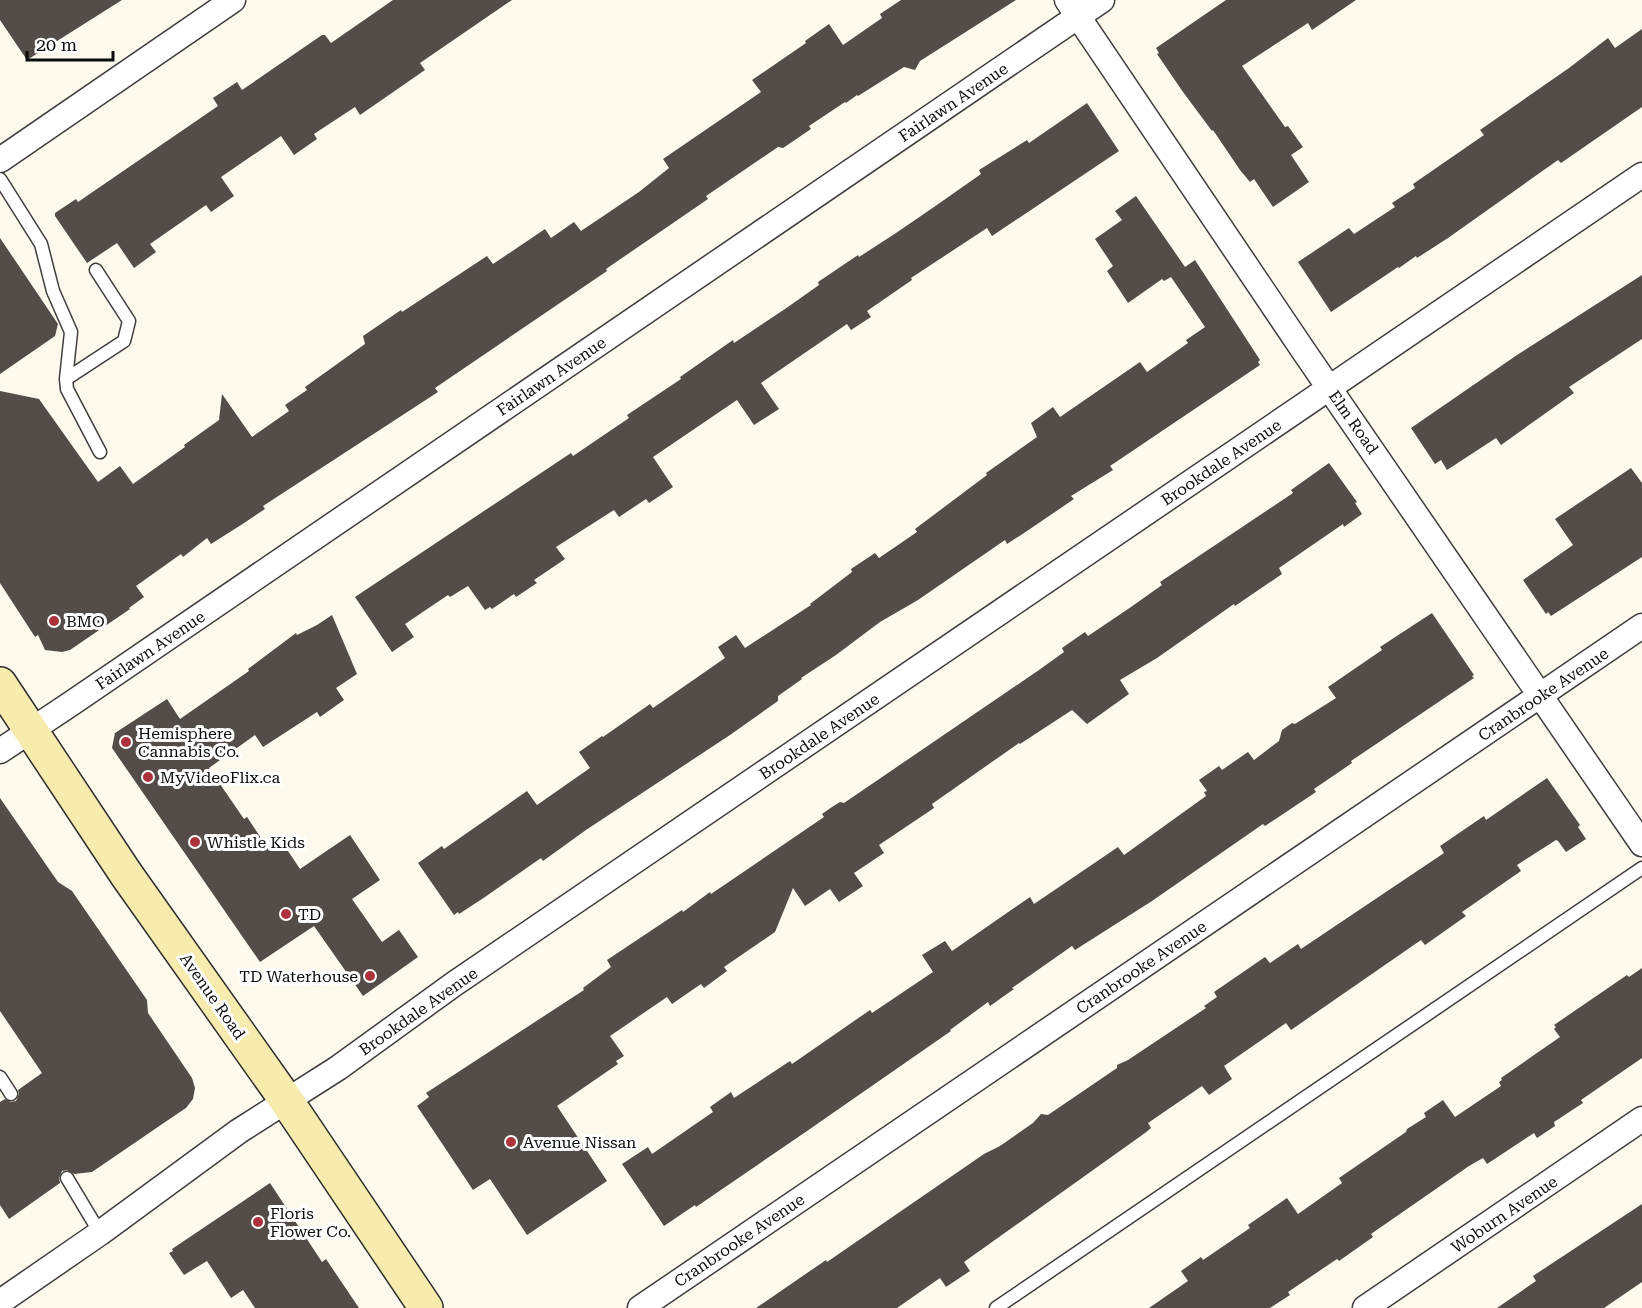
<svg xmlns="http://www.w3.org/2000/svg" width="1642" height="1308" viewBox="0 0 1642 1308" font-family="'Roboto Serif',serif">
	<style>
		.building { fill: #534c49 }
		.lines { fill: none; stroke-linecap: round; stroke-linejoin: round }
		.service-casing { stroke: #3e3e3e; stroke-width: 15 }
		.minor-casing { stroke: #3e3e3e; stroke-width: 27 }
		.secondary-casing { stroke: #2d2d2d; stroke-width: 36 }
		.service { stroke: #fff; stroke-width: 12 }
		.minor { stroke: #fff; stroke-width: 24 }
		.secondary { stroke: #f7ecad; stroke-width: 33 }
		.poi-dot { fill: #ad323c; stroke: #fff; stroke-width: 2 }
		.labels { text-anchor: middle; stroke-width: 6; stroke-linejoin: round; paint-order: stroke }
		.street-label { font-size: 16px; fill: #0b0b0b; stroke: #fff }
		.poi-label { font-size: 16px; fill: #0b0b0b; stroke: #fff; text-anchor: start }
	</style>
	<rect width="100%" height="100%" fill="#fdf9ec"/>
	<path class="building" d="M 0,0 L 122,0 L 27,60 L 0,20 Z
		M 393,0 L 512,0 L 420,63 L 425,70 L 360,115 L 355,107 L 314,134 L 317,139 L 294,155 L 281,136 L 221,177 L 234,196 L 211,212 L 206,205 L 150,244 L 156,252 L 134,268 L 117,243 L 87,263 L 55,216 L 55,213 L 76,199 L 78,202 L 218,106 L 213,98 L 237,82 L 242,90 L 322,35 L 325,35 L 331,43 Z
		M 901,0 L 1016,0 L 920,61 L 915,70 L 904,67 L 858,96 L 857,95 L 846,103 L 845,102 L 809,126 L 811,129 L 783,148 L 778,147 L 706,196 L 708,199 L 606,269 L 607,271 L 435,388 L 438,392 L 263,506 L 265,509 L 241,525 L 211,544 L 207,538 L 183,557 L 181,554 L 136,586 L 144,597 L 129,608 L 130,609 L 70,650 L 62,652 L 45,650 L 38,635 L 35,637 L 0,583 L 0,391 L 39,399 L 98,482 L 120,466 L 133,484 L 185,447 L 184,445 L 219,420 L 222,394 L 252,437 L 289,411 L 285,405 L 307,390 L 305,387 L 365,344 L 363,336 L 401,310 L 402,312 L 487,256 L 493,264 L 545,229 L 551,238 L 574,222 L 581,231 L 639,192 L 669,168 L 663,159 L 761,92 L 752,80 L 806,43 L 805,41 L 829,24 L 843,45 L 882,18 L 880,14 Z
		M 1226,0 L 1356,0 L 1312,30 L 1308,23 L 1242,66 L 1285,127 L 1288,126 L 1303,147 L 1291,155 L 1309,182 L 1273,207 L 1254,179 L 1250,182 L 1240,170 L 1213,130 L 1212,131 L 1183,92 L 1157,54 L 1159,53 L 1156,48 Z
		M 1642,29 L 1642,107 L 1561,163 L 1558,160 L 1448,238 L 1417,258 L 1416,256 L 1399,268 L 1398,267 L 1331,312 L 1298,262 L 1349,228 L 1354,234 L 1395,207 L 1392,203 L 1415,188 L 1413,184 L 1484,135 L 1480,130 L 1569,68 L 1608,38 L 1615,48 Z
		M 1087,103 L 1119,151 L 992,236 L 987,228 L 911,278 L 912,280 L 867,311 L 871,317 L 851,330 L 847,324 L 761,383 L 779,409 L 754,425 L 737,400 L 653,457 L 673,487 L 649,503 L 646,499 L 619,517 L 614,510 L 556,547 L 565,559 L 534,580 L 537,583 L 516,597 L 514,594 L 492,609 L 490,607 L 485,610 L 468,586 L 450,597 L 448,595 L 405,624 L 414,637 L 392,652 L 355,597 L 571,453 L 573,456 L 629,418 L 627,415 L 681,379 L 680,377 L 733,340 L 734,343 L 785,309 L 819,285 L 818,282 L 858,255 L 859,257 L 896,233 L 934,207 L 981,174 L 979,170 L 1027,140 L 1029,143 Z
		M 1136,196 L 1185,267 L 1195,260 L 1260,360 L 1258,362 L 1260,365 L 1110,466 L 1113,470 L 1071,496 L 1074,499 L 1027,531 L 1007,544 L 1005,540 L 918,600 L 880,622 L 836,655 L 801,678 L 802,679 L 778,696 L 778,701 L 730,735 L 586,830 L 543,861 L 541,858 L 485,897 L 459,914 L 458,912 L 454,915 L 418,863 L 442,846 L 444,849 L 527,791 L 537,805 L 590,768 L 579,752 L 602,736 L 603,737 L 650,704 L 653,708 L 725,658 L 718,647 L 736,635 L 745,648 L 811,605 L 810,604 L 852,572 L 851,569 L 875,553 L 879,558 L 917,532 L 915,529 L 987,475 L 986,473 L 1037,437 L 1031,423 L 1053,407 L 1060,417 L 1140,362 L 1147,372 L 1188,343 L 1186,340 L 1205,327 L 1171,277 L 1164,281 L 1162,279 L 1128,303 L 1107,271 L 1113,266 L 1095,239 L 1122,220 L 1115,211 Z
		M 0,238 L 58,324 L 55,336 L 0,374 Z
		M 1642,275 L 1642,339 L 1569,387 L 1574,393 L 1501,445 L 1496,438 L 1447,470 L 1441,460 L 1435,464 L 1411,428 L 1517,355 Z
		M 1329,463 L 1357,502 L 1355,503 L 1362,514 L 1344,527 L 1343,524 L 1279,568 L 1282,574 L 1235,606 L 1234,604 L 1157,658 L 1120,680 L 1129,694 L 1087,724 L 1072,710 L 1020,744 L 1019,743 L 932,804 L 934,808 L 879,845 L 884,853 L 854,873 L 863,886 L 839,902 L 830,889 L 805,906 L 793,888 L 775,932 L 724,967 L 727,971 L 704,988 L 701,984 L 672,1004 L 667,997 L 610,1036 L 624,1056 L 616,1061 L 618,1064 L 557,1106 L 607,1181 L 527,1235 L 490,1179 L 473,1190 L 417,1106 L 429,1097 L 426,1093 L 584,990 L 583,988 L 611,967 L 607,960 L 682,910 L 683,912 L 710,892 L 711,894 L 824,817 L 822,814 L 832,807 L 840,802 L 844,803 L 1039,670 L 1064,652 L 1062,648 L 1085,632 L 1088,636 L 1131,607 L 1162,585 L 1160,582 L 1293,493 L 1291,490 Z
		M 1631,468 L 1642,483 L 1642,557 L 1551,616 L 1548,612 L 1546,614 L 1523,580 L 1573,545 L 1555,519 Z
		M 1432,613 L 1474,675 L 1472,676 L 1474,678 L 1351,761 L 1352,763 L 1314,789 L 1316,792 L 1265,826 L 1263,824 L 1152,901 L 1075,950 L 1072,946 L 1012,988 L 1014,989 L 990,1006 L 988,1002 L 950,1030 L 951,1031 L 807,1131 L 696,1207 L 695,1205 L 664,1226 L 622,1164 L 648,1147 L 652,1154 L 713,1112 L 710,1107 L 731,1092 L 734,1098 L 790,1061 L 792,1064 L 870,1010 L 872,1013 L 933,972 L 922,955 L 945,941 L 952,951 L 1030,897 L 1034,904 L 1118,847 L 1124,855 L 1206,796 L 1204,792 L 1207,791 L 1199,780 L 1219,766 L 1222,770 L 1248,752 L 1254,760 L 1279,741 L 1282,730 L 1292,723 L 1295,724 L 1336,698 L 1328,687 L 1382,650 L 1380,647 Z
		M 332,615 L 357,674 L 336,688 L 344,700 L 320,717 L 317,712 L 263,747 L 255,735 L 209,768 L 244,819 L 247,817 L 269,850 L 282,842 L 300,869 L 350,835 L 380,880 L 352,899 L 382,942 L 399,930 L 418,957 L 363,996 L 314,926 L 260,962 L 112,748 L 115,733 L 167,699 L 180,719 L 249,671 L 248,669 L 296,633 L 297,635 L 317,625 Z
		M 1547,778 L 1580,825 L 1578,827 L 1586,839 L 1566,852 L 1558,841 L 1556,840 L 1517,865 L 1521,871 L 1462,912 L 1466,916 L 1425,945 L 1421,940 L 1291,1030 L 1286,1023 L 1224,1066 L 1232,1079 L 1209,1095 L 1202,1086 L 1148,1123 L 1151,1128 L 1145,1133 L 964,1262 L 970,1271 L 946,1287 L 940,1278 L 897,1308 L 756,1308 L 826,1260 L 827,1262 L 984,1154 L 1000,1146 L 1033,1123 L 1041,1114 L 1048,1115 L 1117,1068 L 1117,1065 L 1128,1060 L 1206,1008 L 1204,1006 L 1217,997 L 1214,992 L 1265,957 L 1270,963 L 1298,944 L 1301,949 L 1444,853 L 1440,846 L 1484,816 L 1486,820 Z
		M 0,798 L 58,882 L 72,891 L 147,1000 L 148,1013 L 192,1078 L 195,1088 L 193,1099 L 186,1108 L 174,1116 L 92,1172 L 74,1174 L 67,1170 L 62,1171 L 59,1178 L 60,1183 L 9,1219 L 0,1205 L 0,1102 L 5,1099 L 11,1102 L 16,1101 L 19,1094 L 18,1090 L 42,1073 L 0,1011 Z
		M 1642,968 L 1642,1058 L 1581,1100 L 1583,1103 L 1554,1122 L 1555,1126 L 1537,1138 L 1534,1133 L 1487,1164 L 1483,1158 L 1469,1166 L 1371,1234 L 1373,1237 L 1339,1261 L 1337,1259 L 1288,1292 L 1290,1295 L 1270,1308 L 1149,1308 L 1188,1281 L 1181,1271 L 1201,1257 L 1203,1260 L 1250,1228 L 1248,1225 L 1287,1198 L 1298,1214 L 1342,1183 L 1339,1178 L 1406,1132 L 1407,1129 L 1426,1117 L 1424,1113 L 1443,1100 L 1455,1117 L 1501,1086 L 1499,1082 L 1502,1080 L 1501,1078 L 1560,1037 L 1554,1029 L 1556,1027 L 1554,1025 L 1627,975 L 1629,977 Z
		M 270,1183 L 322,1262 L 326,1259 L 359,1308 L 255,1308 L 243,1290 L 231,1298 L 207,1261 L 184,1275 L 169,1253 L 173,1251 L 172,1249 Z
		M 1642,1204 L 1642,1282 L 1604,1308 L 1497,1308 L 1536,1281 L 1533,1276 Z"/>
	<g class="lines">
		<defs>
			<path id="service" d="M 0,179 L 41,244 L 53,291 L 71,332 L 66,379 L 67,389 L 100,452
				M 66,379 L 124,341 L 129,321 L 96,270
				M 0,1077 L 11,1094
				M 67,1178 L 100,1233
				M 996,1308 L 1642,868"/>
			<path id="minor" d="M 1067,0 L 1303,350 L 1642,844
				M 0,160 L 233,0
				M 0,751 L 72,703 L 1102,0
				M 0,1302 L 100,1233 L 239,1131 L 338,1068 L 454,984 L 1642,175
				M 640,1308 L 1642,626
				M 1365,1308 L 1642,1119"/>
			<path id="secondary" d="M 0,684 L 126,874 L 286,1100 L 426,1308"/>
		</defs>
		<use href="#service" class="service-casing"/>
		<use href="#minor" class="minor-casing"/>
		<use href="#secondary" class="secondary-casing"/>
		<use href="#service" class="service"/>
		<use href="#minor" class="minor"/>
		<use href="#secondary" class="secondary"/>
	</g>
	<g class="poi-dot">
		<circle cx="54" cy="621" r="6"/>
		<circle cx="126" cy="742" r="6"/>
		<circle cx="148" cy="777" r="6"/>
		<circle cx="195" cy="842" r="6"/>
		<circle cx="286" cy="914" r="6"/>
		<circle cx="370" cy="976" r="6"/>
		<circle cx="511" cy="1142" r="6"/>
		<circle cx="258" cy="1222" r="6"/>
	</g>
	<g class="labels">
		<g class="street-label">
			<text transform="translate(953 102) rotate(-34)" y="6">Fairlawn Avenue</text>
			<text transform="translate(551 376) rotate(-34)" y="6">Fairlawn Avenue</text>
			<text transform="translate(1354 422) rotate(55)" y="6">Elm Road</text>
			<text transform="translate(1221 462) rotate(-34)" y="6">Brookdale Avenue</text>
			<text transform="translate(150 650) rotate(-34)" y="6">Fairlawn Avenue</text>
			<text transform="translate(1543 694) rotate(-34)" y="6">Cranbrooke Avenue</text>
			<text transform="translate(819 736) rotate(-34)" y="6">Brookdale Avenue</text>
			<text transform="translate(1141 967) rotate(-34)" y="6">Cranbrooke Avenue</text>
			<text transform="translate(213 996) rotate(55)" y="6">Avenue Road</text>
			<text transform="translate(418 1011) rotate(-35)" y="6">Brookdale Avenue</text>
			<text transform="translate(1504 1214) rotate(-34)" y="6">Woburn Avenue</text>
			<text transform="translate(739 1240) rotate(-34)" y="6">Cranbrooke Avenue</text>
		</g>
		<g class="poi-label">
			<text x="66" y="627">BMO</text>
			<text x="138" y="739">Hemisphere<tspan x="138" dy="18">Cannabis Co.</tspan></text>
			<text x="160" y="783">MyVideoFlix.ca</text>
			<text x="207" y="848">Whistle Kids</text>
			<text x="298" y="920">TD</text>
			<text x="358" y="982" text-anchor="end">TD Waterhouse</text>
			<text x="523" y="1148">Avenue Nissan</text>
			<text x="270" y="1219">Floris<tspan x="270" dy="18">Flower Co.</tspan></text>
		</g>
	</g>
	<path d="M27 51v9h86v-9" fill="none" stroke="#0b0b0b" stroke-width="3"/>
	<text x="36" y="51" font-size="18" fill="#0b0b0b" stroke="#ffffff" stroke-width="4.5" paint-order="stroke">20 m</text>
</svg>
